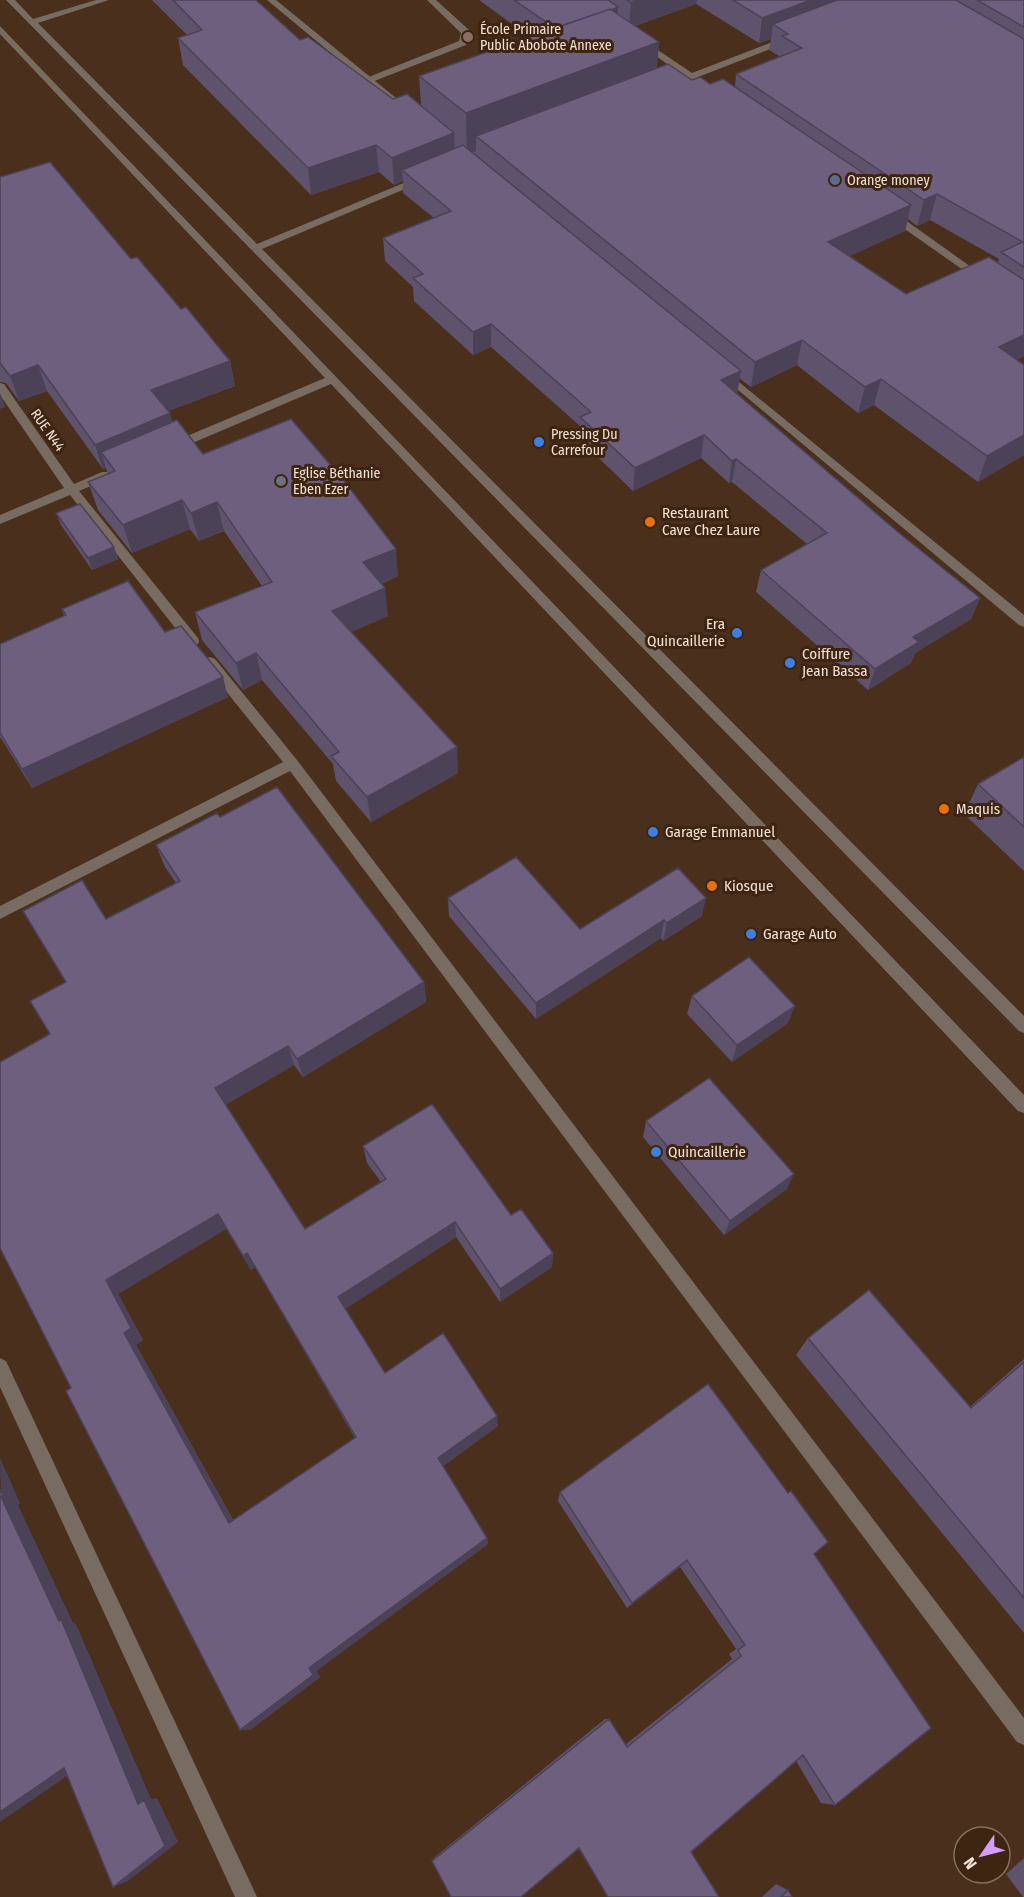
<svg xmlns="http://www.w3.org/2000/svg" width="1024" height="1897" viewBox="0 0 1024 1897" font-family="'Fira Sans Condensed',sans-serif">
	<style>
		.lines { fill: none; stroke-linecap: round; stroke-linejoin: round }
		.service { fill: #786b61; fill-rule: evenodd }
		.minor { fill: #786b61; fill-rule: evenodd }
		.wall { fill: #5e526c; fill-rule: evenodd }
		.shaded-wall { fill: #4c4258 }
		.building { fill: #6d5f7d; stroke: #4c4258; stroke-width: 1.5; fill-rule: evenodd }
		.education-dot { fill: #8d6e63; stroke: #3e2512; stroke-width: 2 }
		.service-dot { fill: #5c6f8a; stroke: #3e2512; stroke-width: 2 }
		.shop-dot { fill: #3f7fe0; stroke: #3e2512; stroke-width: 2 }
		.worship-dot { fill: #6b7280; stroke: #3e2512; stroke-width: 2 }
		.food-dot { fill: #e8710a; stroke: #3e2512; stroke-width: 2 }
		.labels { text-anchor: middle; stroke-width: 6; stroke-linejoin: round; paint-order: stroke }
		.far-poi-label { font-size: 14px; fill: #f2e1d6; stroke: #3e2512; text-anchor: start }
		.far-street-label { font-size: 14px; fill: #f2e1d6; stroke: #3e2512 }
		.poi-label { font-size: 15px; fill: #f2e1d6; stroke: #3e2512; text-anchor: start }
	</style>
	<rect width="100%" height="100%" fill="#492f1c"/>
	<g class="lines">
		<path class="service" d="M 427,0 L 436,0 L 469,30 L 466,45 L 372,82 L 366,82 L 366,78 L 459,41 L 461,33 Z"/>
		<path class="minor" d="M 6,0 L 15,0 L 33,19 L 96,0 L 109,0 L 38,23 L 257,244 L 418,177 L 424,177 L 424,181 L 262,249 L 1024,1016 L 1024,1033 L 1019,1031 Z
			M 267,0 L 276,0 L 407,107 L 407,111 L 401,111 Z
			M 0,26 L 1024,1095 L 1024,1113 L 1018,1111 L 331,384 L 176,450 L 168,450 L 168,444 L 325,378 L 0,34 Z
			M 788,36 L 792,39 L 791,41 L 698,77 L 698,81 L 690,80 L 671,87 L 668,86 L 668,82 L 684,76 L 639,44 L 646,42 L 692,73 Z
			M 886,212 L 894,212 L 988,279 L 979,281 L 886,216 Z
			M 723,369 L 1024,615 L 1024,627 L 1019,625 L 719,374 L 719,370 Z
			M 0,383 L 4,384 L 74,484 L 102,472 L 110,472 L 110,478 L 79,491 L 198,638 L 199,641 L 198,644 L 188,644 L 70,495 L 0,524 L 0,515 L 64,488 L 0,395 Z
			M 210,657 L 215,659 L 297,760 L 1024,1718 L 1024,1745 L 1017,1742 L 290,771 L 0,919 L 0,906 L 283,762 L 205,665 L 203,662 L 205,659 Z
			M 0,1358 L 6,1361 L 257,1897 L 235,1897 L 0,1387 Z"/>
	</g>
	<path class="wall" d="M 152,0 L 256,0 L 300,40 L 393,99 L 421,106 L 419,76 L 530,37 L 479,0 L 1024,0 L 1024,356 L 1017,360 L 1024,365 L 1024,455 L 978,482 L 874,405 L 858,413 L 797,365 L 751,387 L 739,378 L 737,394 L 898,532 L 980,598 L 971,619 L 915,653 L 911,663 L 868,690 L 756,592 L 761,570 L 807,544 L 732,482 L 729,483 L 701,458 L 633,491 L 579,439 L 580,426 L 491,347 L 473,355 L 414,301 L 413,287 L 385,261 L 383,238 L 434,218 L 403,193 L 403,181 L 394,185 L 379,172 L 311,195 L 183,65 L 178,38 L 187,35 ZM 696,4 L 759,43 L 771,39 L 769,50 L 779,56 L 779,57 L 736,74 L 735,86 L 710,84 L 692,80 L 657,68 L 635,26 ZM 908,219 L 917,226 L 930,220 L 999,259 L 998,263 L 906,294 L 849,256 L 905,231 Z
		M 0,177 L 131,259 L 230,361 L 235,386 L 168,411 L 172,422 L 203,454 L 398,576 L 381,584 L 388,616 L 351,632 L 458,773 L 371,822 L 336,781 L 333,764 L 262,680 L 243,690 L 202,640 L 195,612 L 262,586 L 224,531 L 199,541 L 190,529 L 132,553 L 98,510 L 88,482 L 108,474 L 106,468 L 103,469 L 47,391 L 19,401 L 6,383 L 0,382 Z
		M 56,513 L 114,547 L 118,559 L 92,570 L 61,525 Z
		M 62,609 L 165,632 L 228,697 L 32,788 L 1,738 L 0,738 L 0,644 L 64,616 Z
		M 1024,757 L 1024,871 L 964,814 L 978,784 Z
		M 220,817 L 424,982 L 426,1002 L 303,1077 L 294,1065 L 225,1105 L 305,1229 L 381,1182 L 367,1163 L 363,1146 L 511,1215 L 553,1253 L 552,1267 L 500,1302 L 456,1237 L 345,1309 L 385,1373 L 498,1426 L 443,1466 L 487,1538 L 488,1544 L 316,1671 L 320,1677 L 250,1730 L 71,1388 L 50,1034 L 106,919 L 176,883 L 165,867 L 156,845 ZM 226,1229 L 251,1270 L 255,1267 L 355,1438 L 233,1520 L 136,1345 L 143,1340 L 118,1294 Z
		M 448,898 L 580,929 L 702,916 L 663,941 L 661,938 L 536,1019 L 449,916 Z
		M 692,996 L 788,1023 L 732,1062 L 687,1014 Z
		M 646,1121 L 787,1189 L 724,1235 L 643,1137 Z
		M 808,1338 L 970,1407 L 1024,1359 L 1024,1633 L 796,1355 Z
		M 560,1492 L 814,1554 L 835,1805 L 821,1803 L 796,1761 L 579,1848 L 432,1861 L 436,1856 L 605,1719 L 609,1719 L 625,1745 L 732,1659 L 729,1654 L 736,1649 L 680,1567 L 627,1608 L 558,1501 Z
		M 1024,1858 L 1024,1897 L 1023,1897 L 1006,1874 Z
		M 776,1884 L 788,1890 L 792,1897 L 762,1897 Z"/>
	<path class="shaded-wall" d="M 639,0 L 697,0 L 696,4 L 629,28 L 631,3 Z
		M 811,0 L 874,0 L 773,24 L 771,39 L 759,43 L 762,18 Z
		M 618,7 L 617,32 L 556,29 Z
		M 659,42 L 656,83 L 476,136 L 476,151 L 467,154 L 466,113 Z
		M 454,133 L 455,159 L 402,170 L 403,181 L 394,185 L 392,158 Z
		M 376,145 L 379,172 L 311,195 L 308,168 Z
		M 937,194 L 930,220 L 917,226 L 924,200 Z
		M 911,205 L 905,231 L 823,268 L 828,242 Z
		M 491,324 L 491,347 L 473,355 L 473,332 Z
		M 1024,335 L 1024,356 L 990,372 L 999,347 Z
		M 802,340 L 797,365 L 751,387 L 755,362 Z
		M 230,361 L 235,386 L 158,415 L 151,390 Z
		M 38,365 L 47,391 L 19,401 L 10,376 Z
		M 741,371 L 737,394 L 721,380 Z
		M 881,379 L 874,405 L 858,413 L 865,387 Z
		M 0,393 L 5,407 L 0,409 Z
		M 170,413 L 176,438 L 101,452 L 106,468 L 103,469 L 95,445 Z
		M 704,435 L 701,458 L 633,491 L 635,468 Z
		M 1024,435 L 1024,455 L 978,482 L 987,456 Z
		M 736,459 L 732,482 L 729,483 L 732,461 Z
		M 182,500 L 190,529 L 132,553 L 123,525 Z
		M 217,502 L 224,531 L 199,541 L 191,513 Z
		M 114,547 L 118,559 L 92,570 L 88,558 Z
		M 396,549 L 398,576 L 367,589 L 363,562 Z
		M 385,588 L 388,616 L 337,638 L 332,611 Z
		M 980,598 L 971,619 L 915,653 L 911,663 L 868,690 L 875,669 L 913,637 Z
		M 256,653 L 262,680 L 243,690 L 236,663 Z
		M 223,677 L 228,697 L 32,788 L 22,769 Z
		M 457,747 L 458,773 L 371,822 L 367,797 Z
		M 706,898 L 702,916 L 663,941 L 667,923 Z
		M 664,920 L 661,938 L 536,1019 L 536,1003 Z
		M 424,982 L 426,1002 L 303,1077 L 297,1059 Z
		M 795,1006 L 788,1023 L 732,1062 L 737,1045 Z
		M 288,1046 L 294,1065 L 223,1106 L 215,1088 Z
		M 794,1174 L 787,1189 L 724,1235 L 730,1221 Z
		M 218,1214 L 226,1229 L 118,1294 L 143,1340 L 136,1345 L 238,1530 L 229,1523 L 124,1333 L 106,1280 Z
		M 455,1222 L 456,1237 L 343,1310 L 338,1297 Z
		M 247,1253 L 255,1267 L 251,1270 L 243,1256 Z
		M 553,1253 L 552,1267 L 500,1302 L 500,1289 Z
		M 497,1416 L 498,1426 L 441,1467 L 438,1458 Z
		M 0,1458 L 20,1503 L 18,1505 L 73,1623 L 76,1624 L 151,1799 L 157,1798 L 178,1842 L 128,1881 L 113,1887 L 138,1804 L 59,1621 L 1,1497 Z
		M 487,1538 L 488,1544 L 316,1671 L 320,1677 L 250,1730 L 240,1730 L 309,1668 Z
		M 687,1560 L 680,1567 L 627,1608 L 632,1603 Z
		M 80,1767 L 0,1822 L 0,1812 L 64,1768 Z"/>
	<path class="building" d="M 173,0 L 256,0 L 300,40 L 308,37 L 393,99 L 407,94 L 454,133 L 392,158 L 376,145 L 308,168 L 178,38 L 202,30 Z
		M 514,0 L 608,0 L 618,7 L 611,10 L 610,9 L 555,28 Z
		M 627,0 L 639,0 L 631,3 Z
		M 733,0 L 811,0 L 762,18 Z
		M 837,0 L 956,0 L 1024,39 L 1024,267 L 1001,252 L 1023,242 L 937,194 L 924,200 L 736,74 L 802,48 L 782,36 L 788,34 L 773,24 Z
		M 977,0 L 1024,0 L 1024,27 Z
		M 610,9 L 659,42 L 466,113 L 419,76 Z
		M 668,64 L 692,80 L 700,77 L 710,84 L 723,79 L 911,205 L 828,242 L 906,294 L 989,257 L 1024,280 L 1024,335 L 999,347 L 1024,365 L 1024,435 L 987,456 L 881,379 L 865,387 L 802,340 L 755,362 L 476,136 Z
		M 463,145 L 741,371 L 721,380 L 898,532 L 980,598 L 913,637 L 919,642 L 875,669 L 761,570 L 827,533 L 736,459 L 732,461 L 704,435 L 635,468 L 580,417 L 591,412 L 491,324 L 473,332 L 413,278 L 423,274 L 383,238 L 451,211 L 402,170 Z
		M 50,162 L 131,259 L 137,257 L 181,309 L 186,307 L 230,361 L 151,390 L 170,413 L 95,445 L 38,365 L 10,376 L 0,363 L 0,177 Z
		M 291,419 L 345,482 L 396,549 L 363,562 L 385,588 L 332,611 L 457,747 L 367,797 L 331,756 L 339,752 L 256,653 L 236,663 L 195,612 L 272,582 L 217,502 L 191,513 L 182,500 L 123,525 L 88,482 L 115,471 L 101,452 L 177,420 L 203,454 Z
		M 80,504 L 114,547 L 88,558 L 56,513 Z
		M 128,581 L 165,632 L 181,626 L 223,677 L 22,769 L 0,733 L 0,644 L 66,615 L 62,609 Z
		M 1024,757 L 1024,827 L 978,784 Z
		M 277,787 L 424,982 L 297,1059 L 288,1046 L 215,1088 L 305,1229 L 386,1179 L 363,1146 L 432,1104 L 511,1215 L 521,1209 L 553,1253 L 500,1289 L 455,1222 L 338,1297 L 385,1373 L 443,1333 L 497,1416 L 438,1458 L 487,1538 L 309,1668 L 313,1675 L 240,1730 L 66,1391 L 71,1388 L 0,1248 L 0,1062 L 50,1034 L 30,1001 L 66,982 L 23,911 L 82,880 L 106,919 L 180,881 L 156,845 L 217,813 L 220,817 ZM 218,1214 L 243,1256 L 247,1253 L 356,1437 L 229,1523 L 124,1333 L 131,1328 L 106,1280 Z
		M 516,857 L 580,929 L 678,868 L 706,898 L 667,923 L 664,920 L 536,1003 L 448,898 Z
		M 749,957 L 795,1006 L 737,1045 L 692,996 Z
		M 709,1078 L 794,1174 L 730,1221 L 646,1121 Z
		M 869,1290 L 971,1408 L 1024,1362 L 1024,1598 L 808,1338 Z
		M 708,1384 L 788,1493 L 791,1491 L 828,1542 L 814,1554 L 931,1728 L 835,1805 L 803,1755 L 691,1852 L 719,1897 L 608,1897 L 579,1848 L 521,1897 L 451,1897 L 432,1861 L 609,1719 L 627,1747 L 741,1656 L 738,1650 L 745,1645 L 687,1560 L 632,1603 L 560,1492 Z
		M 0,1489 L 3,1495 L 1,1497 L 59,1621 L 61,1619 L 138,1804 L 144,1800 L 165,1846 L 113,1887 L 64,1768 L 0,1812 Z
		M 788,1890 L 792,1897 L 781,1897 Z"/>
	<circle class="education-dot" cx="468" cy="37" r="6"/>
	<circle class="service-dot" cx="835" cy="180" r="6"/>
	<g class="shop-dot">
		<circle cx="539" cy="442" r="6"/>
		<circle cx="737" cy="633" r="6"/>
		<circle cx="790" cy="663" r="6"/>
		<circle cx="653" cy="832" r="6"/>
		<circle cx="751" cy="934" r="6"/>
		<circle cx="656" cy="1152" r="6"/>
	</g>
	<circle class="worship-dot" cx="281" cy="481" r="6"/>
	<g class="food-dot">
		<circle cx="650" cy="522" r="6"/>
		<circle cx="944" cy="809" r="6"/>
		<circle cx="712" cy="886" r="6"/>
	</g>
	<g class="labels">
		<g class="far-poi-label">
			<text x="480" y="34">École Primaire<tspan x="480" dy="16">Public Abobote Annexe</tspan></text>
			<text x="847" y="185">Orange money</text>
			<text x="551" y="439">Pressing Du<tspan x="551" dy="16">Carrefour</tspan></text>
			<text x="293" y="478">Eglise Béthanie<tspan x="293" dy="16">Eben Ezer</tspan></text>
		</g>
		<g class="far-street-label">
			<text transform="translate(48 430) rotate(55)" y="5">RUE N44</text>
		</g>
		<g class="poi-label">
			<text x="662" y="518">Restaurant<tspan x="662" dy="17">Cave Chez Laure</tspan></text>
			<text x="725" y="629" text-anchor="end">Era<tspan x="725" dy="17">Quincaillerie</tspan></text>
			<text x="802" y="659">Coiffure<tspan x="802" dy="17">Jean Bassa</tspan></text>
			<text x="956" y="814">Maquis</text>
			<text x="665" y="837">Garage Emmanuel</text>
			<text x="724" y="891">Kiosque</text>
			<text x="763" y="939">Garage Auto</text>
			<text x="668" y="1157">Quincaillerie</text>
		</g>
	</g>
	<g transform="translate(982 1855) rotate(235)"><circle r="28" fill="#3e2512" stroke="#867060" stroke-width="1.5"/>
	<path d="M0-4.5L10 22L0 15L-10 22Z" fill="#d49cfb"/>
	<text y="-9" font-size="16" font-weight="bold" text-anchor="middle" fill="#f2e1d6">N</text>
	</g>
</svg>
